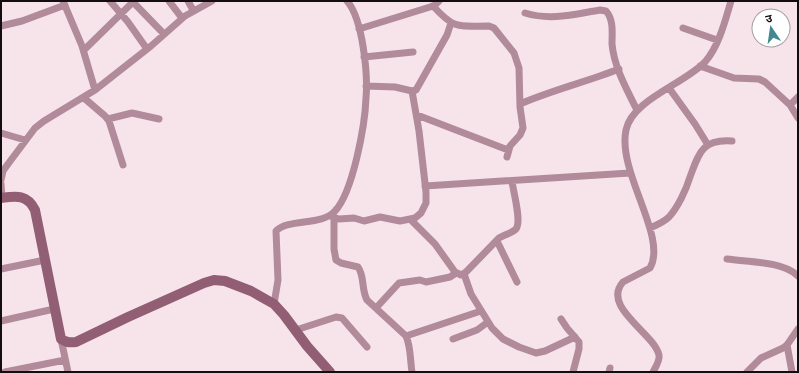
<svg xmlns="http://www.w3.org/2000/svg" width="799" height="373" viewBox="0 0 799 373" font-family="Roboto,'Noto Sans Devanagari',sans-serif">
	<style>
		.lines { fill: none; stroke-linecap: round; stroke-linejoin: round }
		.street { stroke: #b18b9a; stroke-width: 7 }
		.secondary { stroke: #925e73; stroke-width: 10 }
	</style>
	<rect width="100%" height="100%" fill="#f7e4eb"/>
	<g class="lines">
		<path class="street" d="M 63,1 L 82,46 L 95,90
			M 110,1 L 128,22 L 147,49
			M 169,1 L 182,18
			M 188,1 L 193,10
			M 133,2 L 164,34
			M 433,6 C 455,30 458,26 489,26 L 494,28 L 514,53 L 519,68 L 520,107 L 523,128 L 520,135 L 510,146 L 507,157
			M 525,13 C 551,21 575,14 600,10 L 606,11 C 614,20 612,33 612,44 C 614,67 627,90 637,110
			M 1,26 L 22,21 L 65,5
			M 683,28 L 717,40
			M 359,29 L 430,7 L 435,5 L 439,1
			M 84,50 L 134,1
			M 364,57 L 413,52
			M 700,66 L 734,78 L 759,79 L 765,82 L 790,105 L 798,118
			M 366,86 L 395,87 L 412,91 L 416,90 L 447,35 L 451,23
			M 669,88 L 695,124 L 708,145
			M 84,98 L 105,116 L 109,121 L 123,165
			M 520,104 C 552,90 586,82 619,69
			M 790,105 L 798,97
			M 417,115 L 508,150
			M 108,119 L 132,113 L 159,119
			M 1,133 L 25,140
			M 1,180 L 3,171 L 8,164 L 35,128 L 44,121 L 95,90 L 151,46 L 185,16 L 212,1
			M 1,184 L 2,198
			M 425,186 L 630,173
			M 330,216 L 339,219 L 354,218 L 364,221 L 380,217 L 400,221 L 415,218 L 421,213 L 426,203 L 426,192 L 419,131 L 412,91
			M 334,218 L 334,249 L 336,260 L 341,263 L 358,267 C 365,277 361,289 367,300 L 406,336 C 411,347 410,360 412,372
			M 411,220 L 435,244 L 455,272 L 461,275 L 466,272 L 499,238 C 504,235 512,233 516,229 C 522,221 513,191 512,181
			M 650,228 C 657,225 664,222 669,217 C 678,207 686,190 690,177 C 699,153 702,139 732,141
			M 497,241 L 517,282
			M 727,259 C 748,262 783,261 798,276
			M 1,269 L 45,260
			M 464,274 L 471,294 L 492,328 L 503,339 L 519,347 L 536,353 L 545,351 L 575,337
			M 274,304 L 278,280 L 276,231 C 289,218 322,226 335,211 C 353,192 365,125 366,98 C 368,75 363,19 347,1
			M 376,308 L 399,283 L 420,280 L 426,282 L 450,277 L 456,273
			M 561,319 L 567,328 L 579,342 L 579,349 L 573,372
			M 1,321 L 54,309
			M 296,330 L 336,317 L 342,318 L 367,347
			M 406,336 L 481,311
			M 61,339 L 68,372
			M 453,339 L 477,330 L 488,322
			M 787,345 L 792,372
			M 5,372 L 65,360
			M 609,372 L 610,368
			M 653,372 C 656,366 660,361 659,355 C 654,333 601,307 623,282 L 650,268 C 668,237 617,172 626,130 C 632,100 684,84 705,62 C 719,46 725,21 731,1
			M 747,372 L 761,358 L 783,348 L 787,345 L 798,329"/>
		<path class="secondary" d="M 1,198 C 16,196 27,194 35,210 L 61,339 C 66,342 69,343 76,342 L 128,317 L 204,283 L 214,280 L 225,281 L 251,291 L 274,304 L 284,315 L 307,346 L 330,372"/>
	</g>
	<rect width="799" height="373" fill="none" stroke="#130d0f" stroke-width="4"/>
	<g transform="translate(771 28) rotate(347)"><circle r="19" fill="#ffffff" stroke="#a19e9f"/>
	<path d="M0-3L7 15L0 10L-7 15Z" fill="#41888f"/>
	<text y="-6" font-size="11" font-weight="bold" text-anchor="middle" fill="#130d0f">उ</text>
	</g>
</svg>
